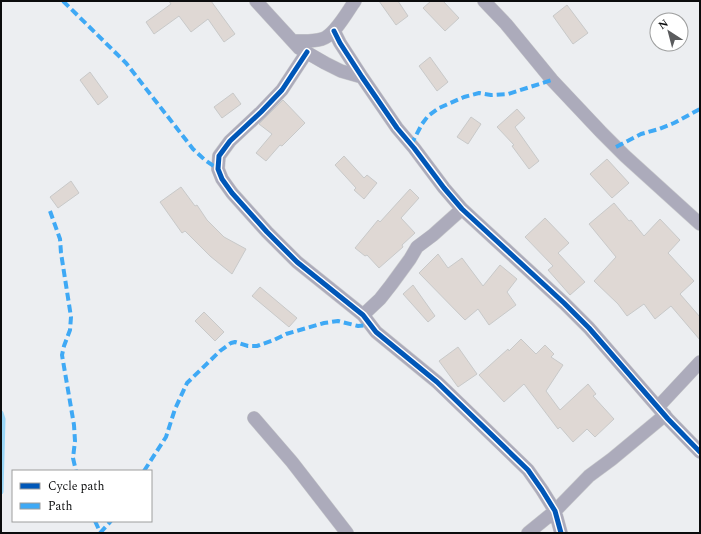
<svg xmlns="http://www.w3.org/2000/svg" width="701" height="534" viewBox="0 0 701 534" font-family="Spectral,serif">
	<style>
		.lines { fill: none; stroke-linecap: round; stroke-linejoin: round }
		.stream { stroke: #99d6f7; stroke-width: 5 }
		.building { fill: #dfd8d4; stroke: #c8c9c9 }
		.minor-casing { stroke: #c9cacc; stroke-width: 14 }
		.minor { stroke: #acabbb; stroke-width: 13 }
		.quiet { stroke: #3fa9f5; stroke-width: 4; stroke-dasharray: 8 4; stroke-linecap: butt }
		.cycleway-casing { stroke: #fff; stroke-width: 8 }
		.cycleway { stroke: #0057b8; stroke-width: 5 }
	</style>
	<rect width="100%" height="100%" fill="#eceef1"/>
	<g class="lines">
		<path class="stream" d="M 1,413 L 3,419 L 1,492"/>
	</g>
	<path class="building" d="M 169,1 L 211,1 L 235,34 L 224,42 L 208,19 L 191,32 L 179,16 L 154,34 L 146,22 L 171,4 Z
		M 379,1 L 398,1 L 408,16 L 396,25 Z
		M 431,1 L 443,1 L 459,18 L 445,31 L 423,8 Z
		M 567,5 L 588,33 L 573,44 L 553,16 Z
		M 430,57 L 448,82 L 437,91 L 419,66 Z
		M 90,72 L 108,97 L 98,105 L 80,80 Z
		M 233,93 L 241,104 L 222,118 L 214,107 Z
		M 283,100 L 305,123 L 282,146 L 280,145 L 266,161 L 256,153 L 272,134 L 259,124 Z
		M 517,109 L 525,118 L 515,127 L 539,161 L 529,169 L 512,146 L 514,145 L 497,127 Z
		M 471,117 L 481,124 L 468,144 L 457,137 Z
		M 344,156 L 364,178 L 367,175 L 377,183 L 364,199 L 354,190 L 356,188 L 335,165 Z
		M 607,159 L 629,183 L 612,198 L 590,174 Z
		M 71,181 L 79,193 L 58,208 L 50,197 Z
		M 181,187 L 195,206 L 197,205 L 207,220 L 224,237 L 246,249 L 232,274 L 210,256 L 185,231 L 182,233 L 160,202 Z
		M 410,189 L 419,198 L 401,218 L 415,233 L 402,245 L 403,247 L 379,268 L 367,255 L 365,256 L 355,248 L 378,220 L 380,222 Z
		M 614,203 L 629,221 L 631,220 L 644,236 L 660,219 L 680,240 L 668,253 L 694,281 L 680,294 L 700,317 L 700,340 L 671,306 L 655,319 L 644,304 L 627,316 L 618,304 L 594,281 L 616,257 L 589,224 Z
		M 545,218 L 569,243 L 558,253 L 585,282 L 570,295 L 548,270 L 553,266 L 525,237 Z
		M 438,254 L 448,268 L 462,258 L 483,286 L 500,265 L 517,279 L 507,292 L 516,305 L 489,325 L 478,309 L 465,320 L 419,273 Z
		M 413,285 L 435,316 L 428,322 L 403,294 Z
		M 260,287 L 297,318 L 289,327 L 252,296 Z
		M 204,312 L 224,332 L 215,341 L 195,321 Z
		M 521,339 L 536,354 L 545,345 L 554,354 L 551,357 L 563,365 L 546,391 L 560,410 L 588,384 L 596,394 L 593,396 L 614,419 L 595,437 L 587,429 L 573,442 L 560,427 L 558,429 L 524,384 L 504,402 L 479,375 L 508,349 L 509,351 Z
		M 458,347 L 477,374 L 458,387 L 439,361 Z"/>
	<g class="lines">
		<defs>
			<path id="minor" d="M 256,1 L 299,48 L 325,63 L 341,71 L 362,77
				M 484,1 L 506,24 L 552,80 L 601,132 L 625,156 L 700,224
				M 334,31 L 340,43 L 362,77 L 397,128 L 414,148 L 444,188 L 462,209 L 564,303 L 589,328 L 668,419 L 700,452
				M 293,41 C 302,41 313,42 322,39 C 335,35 347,12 355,1
				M 307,52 L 282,90 L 261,112 L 230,141 L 219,156 L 218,169 L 222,179 L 232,193 L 267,232 L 297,262 L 363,315 L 376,332 L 437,382 L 528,470 L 542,490 L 555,511 L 561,533
				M 363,315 L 380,299 L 391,285 L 410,259 L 417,247 L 433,235 L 462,209
				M 658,407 L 700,362
				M 254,418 L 292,462 L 347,533
				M 528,533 L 555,511 L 589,476 L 612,459 L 665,415"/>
		</defs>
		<use href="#minor" class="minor-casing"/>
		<use href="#minor" class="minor"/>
		<path class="quiet" d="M 63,1 L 126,63 L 193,149 L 205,160 L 218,169
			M 411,145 L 422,124 L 428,116 L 439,108 L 464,97 L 479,93 L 491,95 L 508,94 L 552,80
			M 616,147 L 641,134 L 659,129 L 674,123 L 700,109
			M 50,211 L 60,239 L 61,253 L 71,317 L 70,330 L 64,346 L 62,355 L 74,425 L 75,441 L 73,458 L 76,471
			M 144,471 L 166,437 L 175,409 L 187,383 L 220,351 L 231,343 L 235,342 L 248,346 L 257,346 L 274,340 L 286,334 L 324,323 L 338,321 L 358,326 L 370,325
			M 95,521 L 100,532
			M 100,533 L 111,521"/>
		<defs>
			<path id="cycleway" d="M 334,31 L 340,43 L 362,77 L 397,128 L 414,148 L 444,188 L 462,209 L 564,303 L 589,328 L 668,419 L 700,452
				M 307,52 L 282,90 L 261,112 L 230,141 L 219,156 L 218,169 L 222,179 L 232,193 L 267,232 L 297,262 L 363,315 L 376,332 L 437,382 L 528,470 L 542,490 L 555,511 L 561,533"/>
		</defs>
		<use href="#cycleway" class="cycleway-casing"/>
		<use href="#cycleway" class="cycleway"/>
	</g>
	<rect width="701" height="534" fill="none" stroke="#0b0c0d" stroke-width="4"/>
	<rect x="12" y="470" width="140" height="52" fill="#ffffff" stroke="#9d9e9e"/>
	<rect x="20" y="483" width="20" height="6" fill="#0057b8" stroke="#9d9e9e"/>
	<text x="48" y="490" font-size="12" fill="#0b0c0d">Cycle path</text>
	<rect x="20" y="503" width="20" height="6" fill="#3fa9f5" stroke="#9d9e9e"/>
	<text x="48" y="510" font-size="12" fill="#0b0c0d">Path</text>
	<g transform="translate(669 32) rotate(324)"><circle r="19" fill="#ffffff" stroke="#9d9e9e"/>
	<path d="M0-3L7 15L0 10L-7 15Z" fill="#5a5b5d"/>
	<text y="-6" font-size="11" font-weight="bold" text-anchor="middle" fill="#0b0c0d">N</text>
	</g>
</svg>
